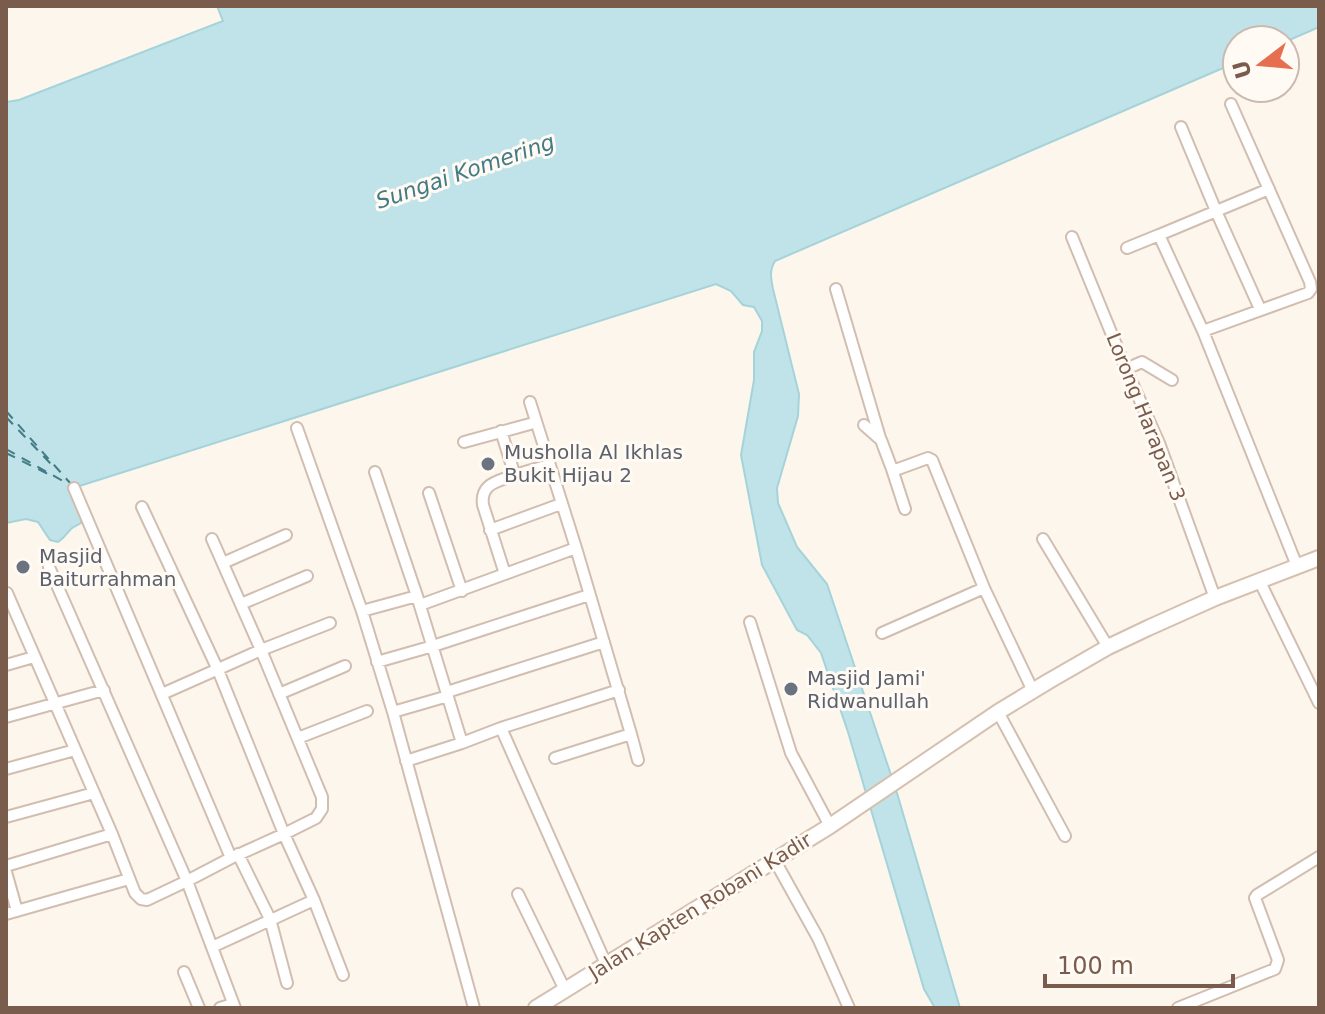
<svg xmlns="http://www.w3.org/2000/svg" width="1325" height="1014" viewBox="0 0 1325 1014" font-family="'DejaVu Sans',sans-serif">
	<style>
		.water { fill: #bfe3e8; stroke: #a5d3da; stroke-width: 2 }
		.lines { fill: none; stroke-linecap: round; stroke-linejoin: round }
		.ferry { stroke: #437c86; stroke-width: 2; stroke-dasharray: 10 8; stroke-linecap: butt }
		.street-casing { stroke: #d1beb0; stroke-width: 14 }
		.secondary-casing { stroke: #d6c0b0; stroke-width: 18 }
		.street { stroke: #fff; stroke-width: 10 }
		.secondary { stroke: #fff; stroke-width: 14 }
		.worship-dot { fill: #6b7280; stroke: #fffaf3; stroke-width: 3 }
		.labels { text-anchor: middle; stroke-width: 6; stroke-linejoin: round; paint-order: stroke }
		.street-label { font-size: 20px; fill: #7a5c4d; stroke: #fffaf3 }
		.worship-label { font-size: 20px; fill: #5b616d; stroke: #fffaf3; text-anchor: start }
		.water-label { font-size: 22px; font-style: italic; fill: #437c86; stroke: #fffaf3 }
	</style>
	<rect width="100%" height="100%" fill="#fdf6ec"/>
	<path class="water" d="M 217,6 L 1319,6 L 1319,27 L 1285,42 L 1285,40 L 1237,40 L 1237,62 L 775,261 C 769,271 771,279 773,289 L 799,394 L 798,416 L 777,488 L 778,503 L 797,547 L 827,584 L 897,793 L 960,1008 L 935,1008 L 924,989 L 848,732 L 821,653 L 807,635 L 797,630 L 762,565 L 741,455 L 754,380 L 754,352 L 762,331 L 762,321 L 754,307 L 743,305 L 731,291 L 716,284 L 70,489 L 81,519 L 81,523 C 77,526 73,526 70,530 C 65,536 64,538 58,542 L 50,540 L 38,522 L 26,519 L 6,523 L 6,102 L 19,100 L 223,21 Z"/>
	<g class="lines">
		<path class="ferry" d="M 6,411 L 71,484
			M 6,417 L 51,464
			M 6,449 L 70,485
			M 6,453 L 48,474"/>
		<defs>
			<path id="street" d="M 1181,127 L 1216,211 L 1260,309
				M 1269,189 L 1159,235 L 1203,331 L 1297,566
				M 1072,237 L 1126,369 L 1159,443 L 1215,598
				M 1127,248 L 1159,235
				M 836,289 L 880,438
				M 1203,331 L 1308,293 L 1311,289 L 1310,282 L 1231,104
				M 1126,369 L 1142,362 L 1172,380
				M 530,402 L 576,548 L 631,734 L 555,758
				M 864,425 L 881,440 L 892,469 L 898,469 L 928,458 L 932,460 L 984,588 L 1033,691
				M 297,428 L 362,611 L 393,712 L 474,1008
				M 501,431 L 515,476
				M 464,442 L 530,424
				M 892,469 L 905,509
				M 375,472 L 417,596 L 462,743
				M 74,488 L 231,858
				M 429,493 L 462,591
				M 142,507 L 218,670 L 284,834 L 316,818 L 322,809 L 322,797 L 261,650 L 162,694
				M 490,530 L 561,504
				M 212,539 L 261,650 L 330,623
				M 1043,539 L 1108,647
				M 223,563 L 286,535
				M 505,574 L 483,505 C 482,498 483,492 488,487 C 495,479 537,469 549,465
				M 1259,580 L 1319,703
				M 7,593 L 112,834 L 135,893 L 141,899 L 147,900 L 187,881 L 49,567
				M 241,604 L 307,576
				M 420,605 L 576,548
				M 362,611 L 417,596
				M 750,622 L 791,753 L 830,826
				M 882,633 L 984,588
				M 377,662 L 433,646 L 589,595
				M 6,665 L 34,657
				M 447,692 L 604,642
				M 279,694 L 345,666
				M 393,712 L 448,696
				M 998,712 L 1065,836
				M 6,717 L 104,690
				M 501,728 L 606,964
				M 631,734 L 638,760
				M 298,738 L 367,711
				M 406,761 L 462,743 L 501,728 L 619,690
				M 6,769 L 75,750
				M 6,817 L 94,793
				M 238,854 L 270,919 L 287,983
				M 774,859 L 818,938 L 849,1008
				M 6,866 L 112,834
				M 6,872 L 17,911
				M 518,894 L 565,990
				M 6,914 L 129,879
				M 212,947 L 314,900
				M 184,972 L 199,1008
				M 220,1008 L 233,1004
				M 235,1008 L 187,881 L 231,858 L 284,834 L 314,900 L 343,975
				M 1178,1008 L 1275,969 L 1278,960 L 1255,898 L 1257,895 L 1319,857"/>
			<path id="secondary" d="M 536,1008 L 830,826 L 998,712 L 1049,681 L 1108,647 L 1148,628 L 1215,598 L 1319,558"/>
		</defs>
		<use href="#street" class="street-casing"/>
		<use href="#secondary" class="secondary-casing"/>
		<use href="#street" class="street"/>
		<use href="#secondary" class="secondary"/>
	</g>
	<g class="worship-dot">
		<circle cx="488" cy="464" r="8"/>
		<circle cx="23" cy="567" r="8"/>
		<circle cx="791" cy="689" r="8"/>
	</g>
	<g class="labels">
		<g class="street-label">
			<text transform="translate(1146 417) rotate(68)" y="7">Lorong Harapan 3</text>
			<text transform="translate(700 906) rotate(-32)" y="7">Jalan Kapten Robani Kadir</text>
		</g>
		<g class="worship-label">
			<text x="504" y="459">Musholla Al Ikhlas<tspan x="504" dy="23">Bukit Hijau 2</tspan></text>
			<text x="39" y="563">Masjid<tspan x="39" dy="23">Baiturrahman</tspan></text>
			<text x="807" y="685">Masjid Jami'<tspan x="807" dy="23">Ridwanullah</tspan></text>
		</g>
		<g class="water-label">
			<text transform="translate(465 171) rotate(-19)" y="8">Sungai Komering</text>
		</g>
	</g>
	<rect width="1325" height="1014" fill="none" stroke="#7a5c4d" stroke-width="16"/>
	<g transform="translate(1261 64) rotate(254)"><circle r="38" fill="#fffaf3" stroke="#cabbb1" stroke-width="2"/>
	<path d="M0-6L14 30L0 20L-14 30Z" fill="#e76f51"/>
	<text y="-12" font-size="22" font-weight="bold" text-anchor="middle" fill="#7a5c4d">U</text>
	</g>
	<path d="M1045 974v12h188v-12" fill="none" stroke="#7a5c4d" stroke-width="4"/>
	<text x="1057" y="974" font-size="24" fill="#7a5c4d" stroke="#fffaf3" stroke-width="6" paint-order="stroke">100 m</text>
</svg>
